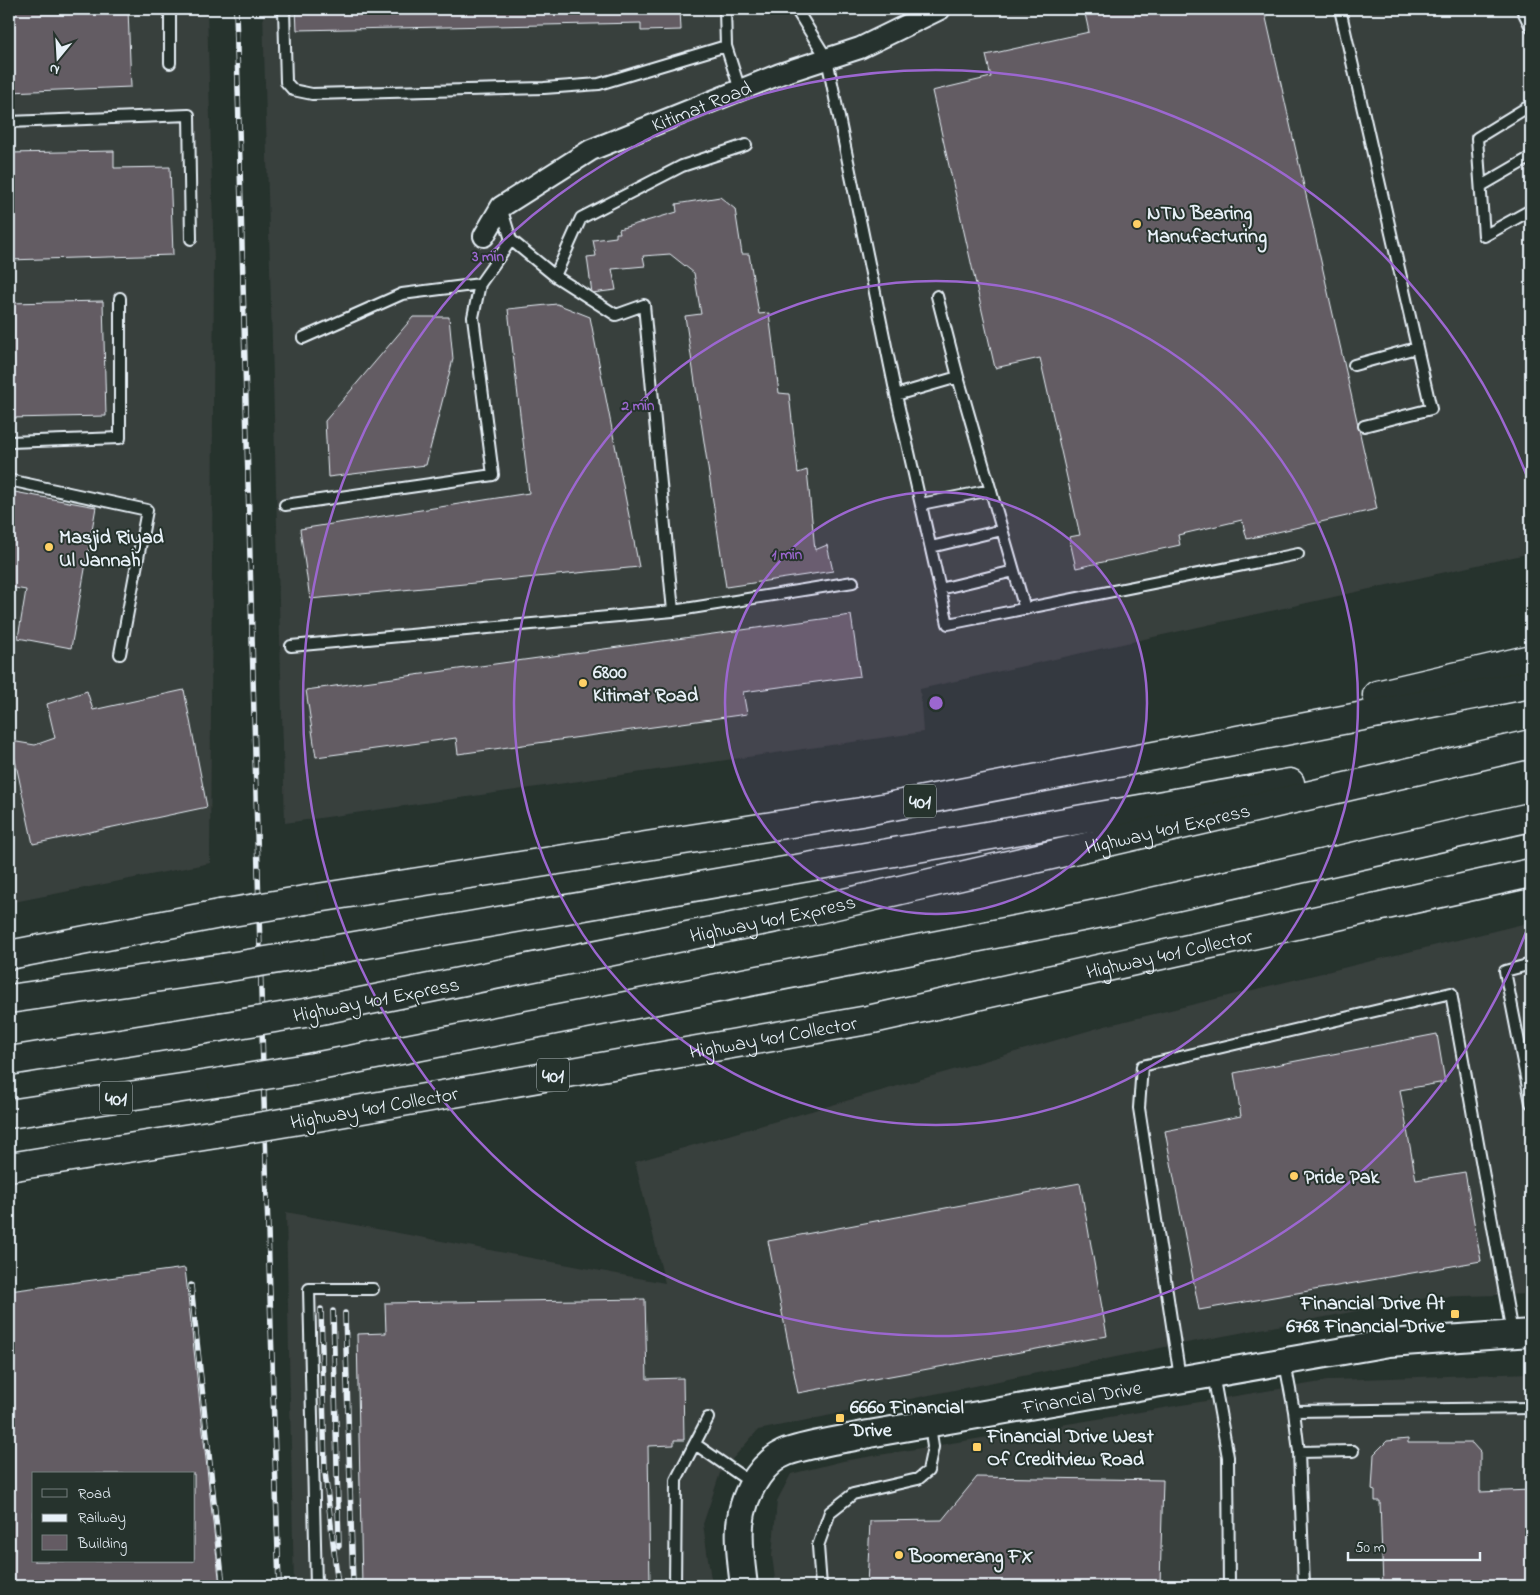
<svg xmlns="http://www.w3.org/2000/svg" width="1540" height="1595" viewBox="0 0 1540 1595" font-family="'Indie Flower',sans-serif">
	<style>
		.built { fill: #393f3d }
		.building { fill: #645b63; stroke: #e8f1f8; fill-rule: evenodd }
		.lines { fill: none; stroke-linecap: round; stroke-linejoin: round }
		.service-casing { stroke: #e8f1f8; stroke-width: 14 }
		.minor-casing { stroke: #e8f1f8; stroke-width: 24 }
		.tertiary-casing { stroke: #e8f1f8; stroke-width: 30 }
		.motorway-casing { stroke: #e8f1f8; stroke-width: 31 }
		.service { stroke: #26332d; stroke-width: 10 }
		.minor { stroke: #26332d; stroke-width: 20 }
		.tertiary { stroke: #26332d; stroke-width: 26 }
		.motorway { stroke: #26332d; stroke-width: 28 }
		.rail-casing { stroke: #e8f1f8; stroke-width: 5.5 }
		.rail { stroke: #26332d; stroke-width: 4; stroke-dasharray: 11; stroke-linecap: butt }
		.motorway-bridge-casing { stroke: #e8f1f8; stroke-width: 31; stroke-linecap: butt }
		.motorway-bridge { stroke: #26332d; stroke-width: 28 }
		.ring { fill: none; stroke: #9c67d0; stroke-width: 2.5 }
		.poi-dot { fill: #ffd166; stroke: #26332d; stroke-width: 2 }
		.labels { text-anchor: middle; stroke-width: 4; stroke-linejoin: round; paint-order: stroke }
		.shield { fill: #26332d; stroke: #aeb8bb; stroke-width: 1 }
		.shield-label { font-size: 19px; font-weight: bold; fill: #e8f1f8 }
		.street-label { font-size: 20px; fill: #e8f1f8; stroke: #26332d }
		.poi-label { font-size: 20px; font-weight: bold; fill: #e8f1f8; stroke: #26332d; text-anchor: start }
		.centre { fill: #9c67d0; stroke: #26332d; stroke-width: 2.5 }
		.ring-label { font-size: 15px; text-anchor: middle; font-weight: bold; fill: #9c67d0; stroke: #26332d; stroke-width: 4; stroke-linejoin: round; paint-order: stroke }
	</style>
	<rect width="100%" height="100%" fill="#26332d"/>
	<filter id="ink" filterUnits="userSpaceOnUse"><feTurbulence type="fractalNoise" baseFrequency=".02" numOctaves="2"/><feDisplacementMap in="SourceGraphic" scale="10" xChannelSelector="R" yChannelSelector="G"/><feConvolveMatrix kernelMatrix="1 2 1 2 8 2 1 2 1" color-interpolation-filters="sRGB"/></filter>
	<g filter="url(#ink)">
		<path class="built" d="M 9,9 L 207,9 L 214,263 L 210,863 L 9,903 Z
			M 263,9 L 1531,9 L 1531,553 L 920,689 L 923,732 L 285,823 Z
			M 1531,922 L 1531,1294 L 1431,1297 L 1165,1347 L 758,1430 L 720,1473 L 703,1524 L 712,1586 L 294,1586 L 286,1212 L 665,1283 L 635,1162 L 1105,1026 Z
			M 1531,1373 L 1531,1586 L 776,1586 L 772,1556 L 777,1501 L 791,1474 L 843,1461 L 1333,1380 Z"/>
		<path class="building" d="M 9,9 L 128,9 L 131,87 L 9,92 Z
			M 296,9 L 680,9 L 681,30 L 641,31 L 641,23 L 297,30 Z
			M 1084,9 L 1264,9 L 1377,509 L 1247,539 L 1242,520 L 1178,535 L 1180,545 L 1076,568 L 1069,537 L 1080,535 L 1040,358 L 995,368 L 932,91 L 991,77 L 986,55 L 1089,32 Z
			M 114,151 L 114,168 L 170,167 L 173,255 L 9,260 L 9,153 Z
			M 720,197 L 735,209 L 742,254 L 749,254 L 759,314 L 769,313 L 779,393 L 789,394 L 798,473 L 807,470 L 815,550 L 827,545 L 833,571 L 726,587 L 685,316 L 701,314 L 694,273 L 670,254 L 643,256 L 645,266 L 612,269 L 616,290 L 592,293 L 587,257 L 596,256 L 593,240 L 616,237 L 616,233 L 620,233 L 619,229 L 677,212 L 676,204 Z
			M 103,301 L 106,416 L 9,418 L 9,303 Z
			M 557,304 L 590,317 L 639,567 L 310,599 L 300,529 L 529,493 L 508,309 Z
			M 413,317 L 449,317 L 453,359 L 426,465 L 328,477 L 325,421 Z
			M 9,491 L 96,507 L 71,648 L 18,638 L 26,590 L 9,587 Z
			M 851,615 L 860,676 L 743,692 L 747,714 L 458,754 L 456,738 L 316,757 L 306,690 Z
			M 184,690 L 207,807 L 33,844 L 11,741 L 35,745 L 55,738 L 47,704 L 87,691 L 93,710 Z
			M 1437,1034 L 1445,1082 L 1400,1090 L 1416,1180 L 1465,1172 L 1481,1261 L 1199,1310 L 1165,1131 L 1241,1116 L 1234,1073 Z
			M 1080,1183 L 1107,1336 L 798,1393 L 768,1241 Z
			M 185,1268 L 220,1586 L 9,1586 L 9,1291 ZM 34,1474 L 194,1474 L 194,1561 L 34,1561 Z
			M 645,1299 L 647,1379 L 683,1378 L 684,1440 L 674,1440 L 674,1445 L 648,1446 L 650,1586 L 362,1586 L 357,1334 L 386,1333 L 385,1303 Z
			M 1408,1439 L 1408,1443 L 1472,1443 L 1480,1452 L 1480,1492 L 1531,1490 L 1531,1586 L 1383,1586 L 1380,1501 L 1375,1501 L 1375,1491 L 1372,1490 L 1374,1454 L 1387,1441 Z
			M 977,1477 L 1163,1480 L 1160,1584 L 1198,1584 L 1199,1586 L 867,1586 L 870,1521 L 942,1520 Z"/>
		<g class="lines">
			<defs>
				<path id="service" d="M 284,9 L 286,82 L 293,90 L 312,94 L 544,88 L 599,84 L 726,46 L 725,9
					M 796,9 L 827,59 L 896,395
					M 1340,9 L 1431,409 L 1364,426
					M 1522,9 L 1531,27
					M 726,46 L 740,90
					M 170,63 L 170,9
					M 1531,105 L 1477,138 L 1484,236 L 1531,210
					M 9,122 L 189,115 L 191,239
					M 1481,186 L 1531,157
					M 501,207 L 511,240 L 555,276
					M 937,296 L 958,377 L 896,395 L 948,624 L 1298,554
					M 303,338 L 402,294 L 480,284
					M 1354,365 L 1416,348
					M 958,377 L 1025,609
					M 9,442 L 120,438 L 120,298
					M 9,480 L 147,510 L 120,654
					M 921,504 L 991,490
					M 285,505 L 493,475 L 473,317 L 480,284 L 511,240
					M 931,547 L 1002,530
					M 940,589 L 1014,571
					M 673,611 L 644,305 L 616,315 L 555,276 L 581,218 L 682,166 L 746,145
					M 291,646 L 673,611 L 853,582
					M 1531,964 L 1505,971 L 1531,1103
					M 1285,1363 L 1294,1411 L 1531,1408
					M 1213,1374 L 1228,1457 L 1229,1586
					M 1180,1378 L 1139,1108 L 1142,1066 L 1451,993 L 1512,1333
					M 1294,1411 L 1299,1452 L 1304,1586
					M 695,1444 L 753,1484
					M 1299,1452 L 1353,1451
					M 316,1586 L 309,1289 L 373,1289
					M 675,1586 L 676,1480 L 708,1418
					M 821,1586 L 818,1546 L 830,1512 L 853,1494 L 918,1479 L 928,1471 L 933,1447 L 930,1425"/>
				<g id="minor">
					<path id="s1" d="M 484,236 L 501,207 L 591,150 L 780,74 L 860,48 L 940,9"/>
				</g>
				<g id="tertiary">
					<path id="s2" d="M 744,1586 C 739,1545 733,1512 758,1476 C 765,1466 776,1456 787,1452 C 813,1443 842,1440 869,1434 L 1389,1343 L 1531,1333"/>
				</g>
				<g id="motorway">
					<path d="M 1377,695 L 1531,659"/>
					<path d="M 305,900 L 861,812 L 1531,684"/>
					<path d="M 309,954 L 1290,783"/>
					<path d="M 9,955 L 220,914"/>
					<path d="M 9,999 L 223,968"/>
					<path id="s3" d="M 311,1012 L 801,913 L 1531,744"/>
					<path d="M 9,1061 L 220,1027"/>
					<path d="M 314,1067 L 1112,911 L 1531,817"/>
					<path d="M 9,1114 L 222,1082"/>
					<path id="s4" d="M 311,1118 L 868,1020 L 1531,873"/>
					<path d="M 9,1167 L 216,1134"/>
				</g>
			</defs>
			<use href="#service" class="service-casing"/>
			<use href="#minor" class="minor-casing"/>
			<use href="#tertiary" class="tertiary-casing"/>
			<use href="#motorway" class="motorway-casing"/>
			<use href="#service" class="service"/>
			<use href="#minor" class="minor"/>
			<use href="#tertiary" class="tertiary"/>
			<use href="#motorway" class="motorway"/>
			<defs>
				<path id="rail" d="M 236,9 L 263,1068 L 279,1586
					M 191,1285 L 223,1586
					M 321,1309 L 325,1472 L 338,1586
					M 333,1311 L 339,1546
					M 345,1313 L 353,1586"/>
			</defs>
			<use href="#rail" class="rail-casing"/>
			<use href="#rail" class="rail"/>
			<defs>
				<path id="motorway-bridge" d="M 220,914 L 305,900
					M 223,968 L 309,954
					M 220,1027 L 311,1012
					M 222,1082 L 314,1067
					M 216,1134 L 311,1118"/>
			</defs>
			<use href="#motorway-bridge" class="motorway-bridge-casing"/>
			<use href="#motorway-bridge" class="motorway-bridge"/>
		</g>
	</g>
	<circle cx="936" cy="703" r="211" fill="#9c67d0" fill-opacity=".12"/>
	<g class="ring">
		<circle cx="936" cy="703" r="211"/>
		<circle cx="936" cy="703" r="422"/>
		<path d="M1531 919A633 633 0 1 1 1531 487"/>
	</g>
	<g class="poi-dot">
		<circle cx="1137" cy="224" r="5"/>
		<circle cx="49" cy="547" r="5"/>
		<circle cx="583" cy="683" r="5"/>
		<circle cx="1294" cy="1176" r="5"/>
		<rect x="1450" y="1309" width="10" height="10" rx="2.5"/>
		<rect x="835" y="1413" width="10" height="10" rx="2.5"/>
		<rect x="972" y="1442" width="10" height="10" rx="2.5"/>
		<circle cx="899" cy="1555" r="5"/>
	</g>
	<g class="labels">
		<g class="shield">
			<rect x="904" y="784.5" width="32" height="33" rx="4"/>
			<rect x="537" y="1058.5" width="32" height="33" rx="4"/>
			<rect x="100" y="1081.5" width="32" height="33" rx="4"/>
		</g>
		<g class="shield-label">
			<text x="920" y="808">401</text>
			<text x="553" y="1082">401</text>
			<text x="116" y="1105">401</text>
		</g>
		<g class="street-label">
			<text dy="7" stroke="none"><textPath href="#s1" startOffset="259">Kitimat Road</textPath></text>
			<text dy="7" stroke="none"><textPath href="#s3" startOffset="876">Highway 401 Express</textPath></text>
			<text dy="7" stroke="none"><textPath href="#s3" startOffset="471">Highway 401 Express</textPath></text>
			<text dy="7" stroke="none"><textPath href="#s4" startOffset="874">Highway 401 Collector</textPath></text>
			<text transform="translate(376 999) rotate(-11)" y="7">Highway 401 Express</text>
			<text dy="7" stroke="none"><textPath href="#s4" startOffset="469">Highway 401 Collector</textPath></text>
			<text transform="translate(374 1107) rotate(-10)" y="7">Highway 401 Collector</text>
			<text dy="7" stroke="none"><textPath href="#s2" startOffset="452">Financial Drive</textPath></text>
		</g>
		<g class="poi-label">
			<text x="1147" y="219">NTN Bearing<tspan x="1147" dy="23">Manufacturing</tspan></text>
			<text x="59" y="543">Masjid Riyad<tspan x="59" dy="23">Ul Jannah</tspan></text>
			<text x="593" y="678">6800<tspan x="593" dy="23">Kitimat Road</tspan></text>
			<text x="1304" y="1183">Pride Pak</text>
			<text x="1445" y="1309" text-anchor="end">Financial Drive At<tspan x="1445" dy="23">6768 Financial Drive</tspan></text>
			<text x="850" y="1413">6660 Financial<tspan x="850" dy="23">Drive</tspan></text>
			<text x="987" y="1442">Financial Drive West<tspan x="987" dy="23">Of Creditview Road</tspan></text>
			<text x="909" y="1562">Boomerang FX</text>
		</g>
	</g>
	<circle cx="936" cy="703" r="8" class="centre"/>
	<g class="ring-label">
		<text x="488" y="261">3 min</text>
		<text x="638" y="410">2 min</text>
		<text x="787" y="559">1 min</text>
	</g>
	<rect width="1540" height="1595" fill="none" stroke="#26332d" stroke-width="30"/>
	<rect x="15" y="15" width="1510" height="1565" fill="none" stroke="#e8f1f8" stroke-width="2" filter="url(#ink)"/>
	<rect x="32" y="1472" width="162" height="90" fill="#26332d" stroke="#747f7e"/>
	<rect x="42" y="1489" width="25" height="8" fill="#26332d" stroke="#747f7e"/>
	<text x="78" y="1498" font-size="15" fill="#e8f1f8">Road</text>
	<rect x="42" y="1514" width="25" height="8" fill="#e8f1f8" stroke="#747f7e"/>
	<text x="78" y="1522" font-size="15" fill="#e8f1f8">Railway</text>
	<rect x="42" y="1535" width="25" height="15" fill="#645b63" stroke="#747f7e"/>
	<text x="78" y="1548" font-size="15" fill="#e8f1f8">Building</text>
	<g transform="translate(58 58) rotate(198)" stroke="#26332d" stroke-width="4" paint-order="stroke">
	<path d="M0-4L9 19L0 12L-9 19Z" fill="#e8f1f8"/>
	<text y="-8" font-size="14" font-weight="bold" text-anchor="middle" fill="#e8f1f8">N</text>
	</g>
	<path d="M1348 1552v8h132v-8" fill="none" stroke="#e8f1f8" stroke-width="2.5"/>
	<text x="1355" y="1552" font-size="15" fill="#e8f1f8" stroke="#26332d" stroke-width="4" paint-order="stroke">50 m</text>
</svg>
